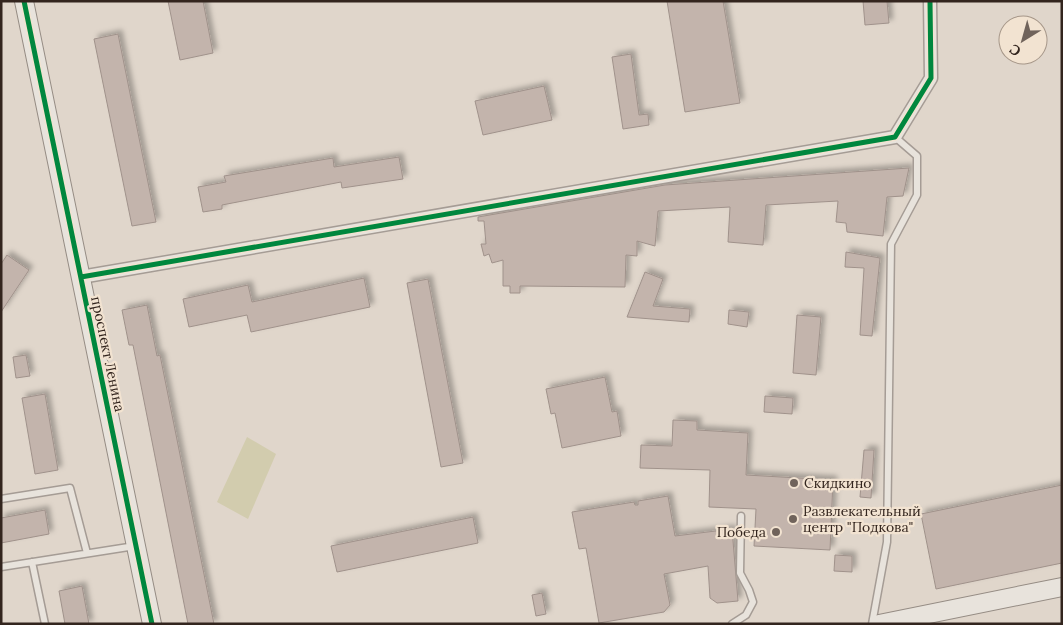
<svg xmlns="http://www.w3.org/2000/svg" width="1063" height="625" viewBox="0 0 1063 625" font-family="Lora,serif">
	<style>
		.green { fill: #d2ccae }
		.building { fill: #c3b4ac; stroke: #a0928b; filter: url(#shadow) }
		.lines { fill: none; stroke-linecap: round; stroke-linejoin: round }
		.lane-casing { stroke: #a59c95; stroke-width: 9 }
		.street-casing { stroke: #a59c95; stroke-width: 15 }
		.secondary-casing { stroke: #958c84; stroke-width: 20 }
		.lane { stroke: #e8e3dc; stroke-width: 6 }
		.street { stroke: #e8e3dc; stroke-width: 12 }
		.secondary { stroke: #e8e3dc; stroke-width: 18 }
		.cycleway-casing { stroke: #f2e3d1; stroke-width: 8 }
		.cycleway { stroke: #00873e; stroke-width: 5 }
		.poi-dot { fill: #70635b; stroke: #f2e3d1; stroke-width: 2 }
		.labels { text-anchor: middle; stroke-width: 4.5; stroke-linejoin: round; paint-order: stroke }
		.street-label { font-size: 14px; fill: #33251e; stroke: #f2e3d1 }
		.poi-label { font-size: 14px; fill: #33251e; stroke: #f2e3d1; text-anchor: start }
	</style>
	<defs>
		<filter id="shadow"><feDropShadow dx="4" dy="-4" stdDeviation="2.5" flood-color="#0004"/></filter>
	</defs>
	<rect width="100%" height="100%" fill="#e0d6cb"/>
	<path class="green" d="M 247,437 L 276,454 L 248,519 L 217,502 Z"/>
	<path class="building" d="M 168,1 L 203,1 L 213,53 L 180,60 Z
		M 667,1 L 723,1 L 740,103 L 685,112 Z
		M 863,1 L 887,1 L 889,23 L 865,25 Z
		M 118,34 L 156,222 L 132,226 L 94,39 Z
		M 631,54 L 639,115 L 648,114 L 649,125 L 623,129 L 612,57 Z
		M 544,86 L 552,120 L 483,135 L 475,101 Z
		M 399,157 L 403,179 L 342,188 L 341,182 L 222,205 L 222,209 L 203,212 L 198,187 L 226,182 L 224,176 L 333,158 L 334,167 Z
		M 909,168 L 903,196 L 887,197 L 883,236 L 847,232 L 846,223 L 836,222 L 838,201 L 766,205 L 763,245 L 728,242 L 730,207 L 658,211 L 655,246 L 637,241 L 637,256 L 626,255 L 625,287 L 520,286 L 520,293 L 510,293 L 510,286 L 503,286 L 503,260 L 492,263 L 489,254 L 484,256 L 481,244 L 486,244 L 484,221 L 478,221 L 478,217 L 665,185 Z
		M 846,252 L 880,258 L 872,336 L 860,335 L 864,268 L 845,267 Z
		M 7,255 L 29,270 L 1,312 L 1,264 Z
		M 645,272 L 663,279 L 653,306 L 690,309 L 689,322 L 627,317 Z
		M 364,278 L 370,307 L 251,332 L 247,315 L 189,327 L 183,299 L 248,285 L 252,302 Z
		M 428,279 L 463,463 L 441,467 L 407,283 Z
		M 147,305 L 157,356 L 160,355 L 214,624 L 188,624 L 133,345 L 129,345 L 122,310 Z
		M 729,310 L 749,312 L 747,327 L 728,324 Z
		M 797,315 L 821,317 L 816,375 L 793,373 Z
		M 26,355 L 30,376 L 16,378 L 13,357 Z
		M 605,377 L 612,412 L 617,411 L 621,436 L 562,448 L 555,413 L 551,414 L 546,389 Z
		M 45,394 L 58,470 L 35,474 L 22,398 Z
		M 765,396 L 793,398 L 792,414 L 764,412 Z
		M 673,420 L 697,421 L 697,430 L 748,433 L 746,475 L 833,480 L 830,550 L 754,546 L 756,509 L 709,507 L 710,470 L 640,468 L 641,445 L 672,446 Z
		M 864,450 L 874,450 L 871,498 L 860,497 Z
		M 1062,485 L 1062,563 L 936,589 L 921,514 Z
		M 668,496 L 675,536 L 732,529 L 738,601 L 717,603 L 710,598 L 708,566 L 664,574 L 670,605 L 664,612 L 599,623 L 586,548 L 579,549 L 572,512 L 634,502 L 635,505 L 638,505 L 638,501 Z
		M 45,510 L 49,534 L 1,543 L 1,518 Z
		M 473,517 L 478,543 L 337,572 L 331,546 Z
		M 835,555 L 852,556 L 852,572 L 834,571 Z
		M 82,586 L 89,624 L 65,624 L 59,591 Z
		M 542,593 L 546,614 L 536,616 L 532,595 Z"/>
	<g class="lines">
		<defs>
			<path id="lane" d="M 1,499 L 70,488 L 87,553
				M 32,562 L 45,624
				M 1,567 L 135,546
				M 732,624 L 746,615 L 753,602 L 749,590 L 740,573 L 741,516
				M 872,624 L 887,542 L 891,244 L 917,195 L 917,156 L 895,137"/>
			<path id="street" d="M 81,277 L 895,137 L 931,78 L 930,1"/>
			<path id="secondary" d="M 24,1 L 152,624
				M 879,624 L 1062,587"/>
		</defs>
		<use href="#lane" class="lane-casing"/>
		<use href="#street" class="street-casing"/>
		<use href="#secondary" class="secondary-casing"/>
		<use href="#lane" class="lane"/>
		<use href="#street" class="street"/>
		<use href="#secondary" class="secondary"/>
		<defs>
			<path id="cycleway" d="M 24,1 L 152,624
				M 81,277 L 895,137 L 931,78 L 930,1"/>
		</defs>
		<use href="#cycleway" class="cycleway-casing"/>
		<use href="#cycleway" class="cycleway"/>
	</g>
	<g class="poi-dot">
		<circle cx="794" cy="483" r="5"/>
		<circle cx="793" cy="519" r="5"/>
		<circle cx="776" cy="532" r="5"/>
	</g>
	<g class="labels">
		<g class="street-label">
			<text transform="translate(108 354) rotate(78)" y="5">проспект Ленина</text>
		</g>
		<g class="poi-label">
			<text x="804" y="488">Скидкино</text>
			<text x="803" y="516">Развлекательный<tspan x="803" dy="16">центр "Подкова"</tspan></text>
			<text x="766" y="537" text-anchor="end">Победа</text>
		</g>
	</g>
	<rect width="1063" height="625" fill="none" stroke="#33251e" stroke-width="5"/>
	<g transform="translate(1023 40) rotate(217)"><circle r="24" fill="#f2e3d1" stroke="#a69789"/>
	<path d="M0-4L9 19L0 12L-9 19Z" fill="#70635b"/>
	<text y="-8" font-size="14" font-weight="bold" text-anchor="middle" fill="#33251e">С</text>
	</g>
</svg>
